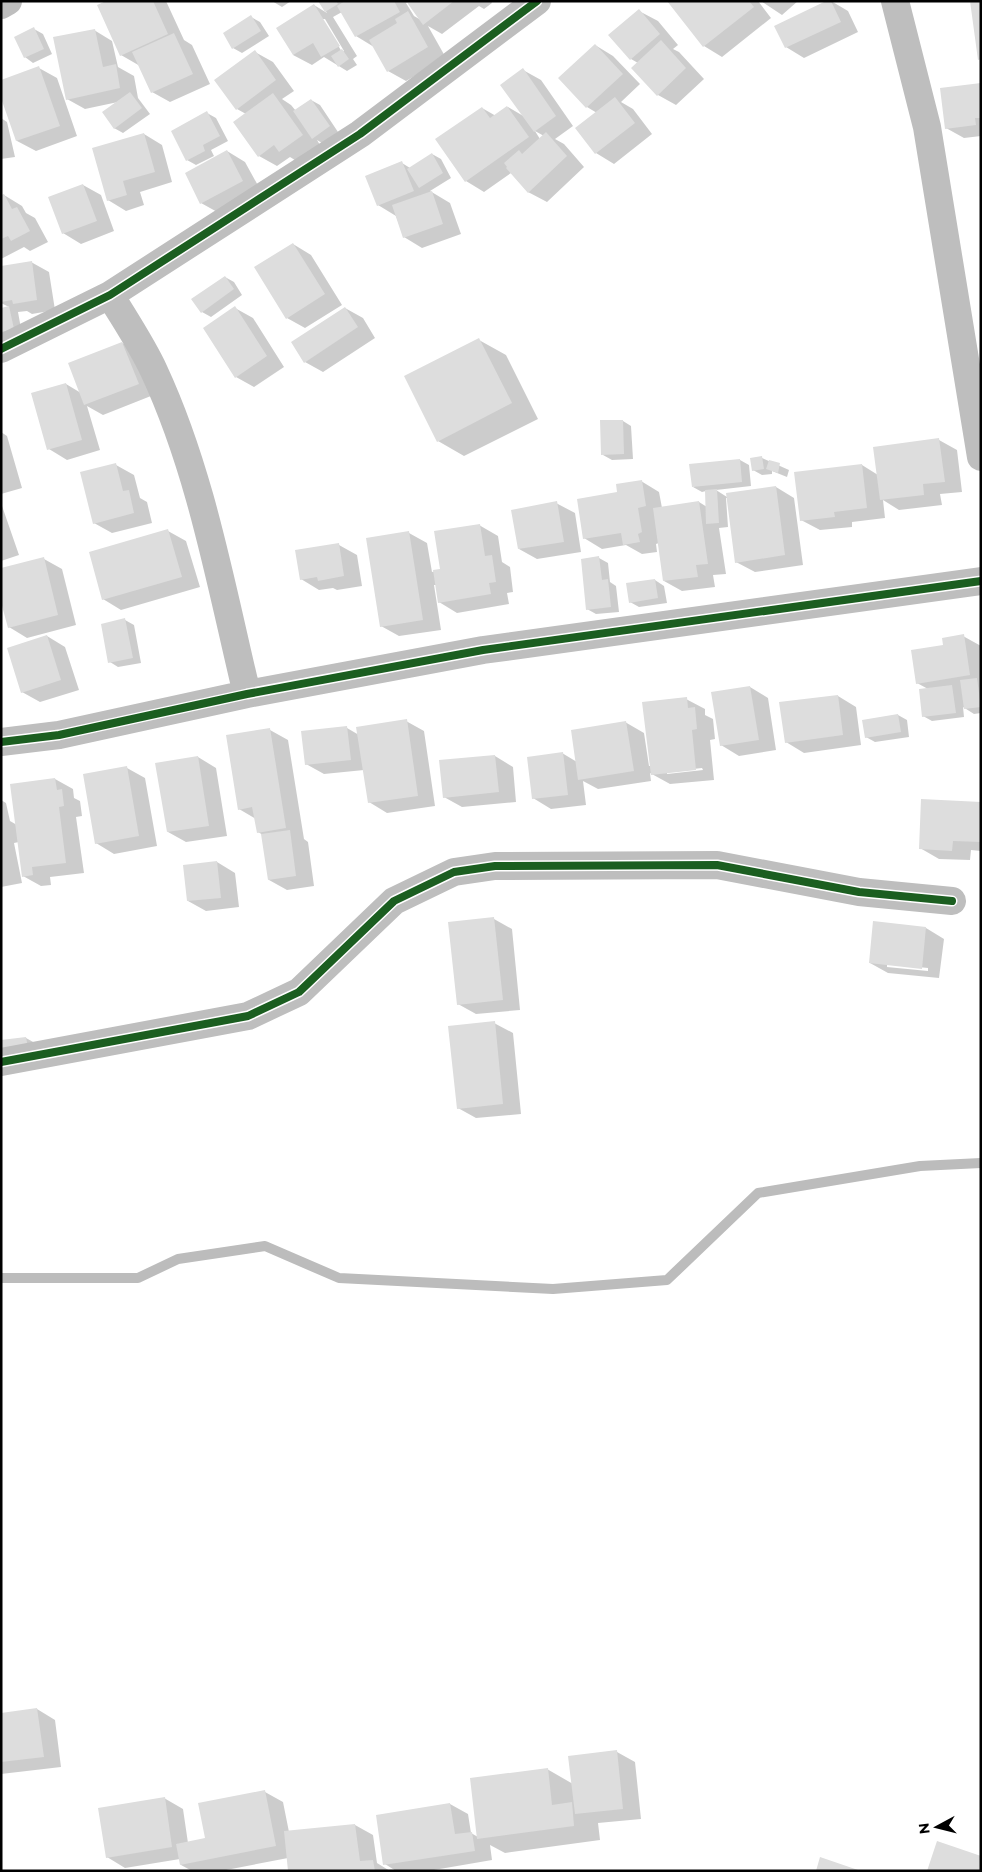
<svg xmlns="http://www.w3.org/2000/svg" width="982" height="1872" viewBox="0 0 982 1872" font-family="Montserrat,sans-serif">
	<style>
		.shadow { fill: #0003; fill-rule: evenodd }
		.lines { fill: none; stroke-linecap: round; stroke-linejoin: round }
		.stream { stroke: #bcbcbc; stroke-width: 10 }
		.building { fill: #ddd }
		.minor { stroke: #bebebe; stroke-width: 28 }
		.cycleway-casing { stroke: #fff; stroke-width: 11 }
		.cycleway { stroke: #1b5e20; stroke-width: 8 }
	</style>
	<rect width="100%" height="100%" fill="#fff"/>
	<path class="shadow" d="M 109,1 L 166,1 L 184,40 L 192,45 L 210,84 L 170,102 L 152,92 L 140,66 L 121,55 Z
		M 272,1 L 291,1 L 282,7 Z
		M 319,1 L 491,1 L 492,3 L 484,9 L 479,6 L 442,34 L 428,26 L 446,58 L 406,81 L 388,71 L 374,47 L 356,36 L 342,12 L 333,17 L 357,56 L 353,59 L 357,65 L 347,71 L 324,57 L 312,65 L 293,55 L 314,5 L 327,13 ZM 408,2 L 421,20 L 414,16 L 406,3 ZM 322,19 L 325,19 L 344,51 L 342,52 Z
		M 668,1 L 758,1 L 771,18 L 722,57 L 704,46 Z
		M 761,1 L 798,1 L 782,15 Z
		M 831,1 L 848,11 L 858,32 L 804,58 L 786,47 Z
		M 639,11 L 658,21 L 678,45 L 673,49 L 679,52 L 704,79 L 676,105 L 658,95 L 638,63 L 631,59 Z
		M 251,17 L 260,22 L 269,36 L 242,53 L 233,48 Z
		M 34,29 L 43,34 L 52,54 L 33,63 L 25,57 Z
		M 94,30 L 112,41 L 118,67 L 134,76 L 138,98 L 150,114 L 123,133 L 114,128 L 118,102 L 85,109 L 67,99 Z
		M 595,45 L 613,56 L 640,84 L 621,102 L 633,109 L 652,134 L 614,164 L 596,153 L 597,113 L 587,107 Z
		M 255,52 L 273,62 L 294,91 L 282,99 L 291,105 L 296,111 L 311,100 L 320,105 L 338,132 L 322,143 L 317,140 L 320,145 L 298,162 L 290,157 L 277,166 L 259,156 L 246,114 L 237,109 Z
		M 39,68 L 57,78 L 77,136 L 36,151 L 17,141 L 1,94 Z
		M 523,70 L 541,80 L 573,126 L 555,139 L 564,144 L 584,167 L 547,202 L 528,192 L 511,173 L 484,192 L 466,181 L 482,108 L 496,116 L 508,107 L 525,117 ZM 535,131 L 544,136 L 540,139 Z
		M 981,84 L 981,136 L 964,138 L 946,128 Z
		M 207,113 L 216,118 L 228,141 L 211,150 L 214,156 L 196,165 L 187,160 Z
		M 1,118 L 7,122 L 15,157 L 1,159 Z
		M 144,134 L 162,145 L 172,182 L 140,192 L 144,205 L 126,211 L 108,200 Z
		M 227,151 L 245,162 L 261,191 L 219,213 L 201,203 Z
		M 432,154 L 441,159 L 451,178 L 430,191 L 450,203 L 461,234 L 422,248 L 404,237 L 396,216 L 378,205 L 402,163 L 410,168 Z
		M 83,185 L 101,195 L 114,231 L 81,244 L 63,233 Z
		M 4,195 L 22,206 L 26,213 L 35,218 L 48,242 L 30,251 L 24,247 L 1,259 L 1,197 Z
		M 293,244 L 311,255 L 342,305 L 305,328 L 287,318 Z
		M 31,262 L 49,272 L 55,310 L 32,314 L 27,311 L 18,312 L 22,334 L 1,338 L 1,309 L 9,307 L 1,303 L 1,267 Z
		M 225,277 L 234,282 L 242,295 L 211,317 L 202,312 L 193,299 Z
		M 235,308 L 253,318 L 284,367 L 254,387 L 236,377 Z
		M 345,308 L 363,318 L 375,338 L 323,372 L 305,362 Z
		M 479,340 L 506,355 L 538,419 L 464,456 L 438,441 Z
		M 122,343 L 140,353 L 156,394 L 103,415 L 87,406 L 100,450 L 67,460 L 49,449 L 66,384 L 81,393 Z
		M 623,421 L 631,426 L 633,459 L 612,460 L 603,455 Z
		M 1,432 L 7,436 L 22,488 L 1,494 Z
		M 939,440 L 957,450 L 962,492 L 940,494 L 942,505 L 899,510 L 883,500 L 885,518 L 852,522 L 852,527 L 820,530 L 801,520 L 862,465 L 878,475 Z
		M 762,458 L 789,470 L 787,477 L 772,471 L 772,474 L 762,475 L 753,470 Z
		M 740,460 L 749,465 L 751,486 L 716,490 L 727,497 L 776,487 L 794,498 L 803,565 L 755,572 L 736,562 L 728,498 L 726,498 L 728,527 L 719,528 L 726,574 L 713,575 L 715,587 L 682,591 L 664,581 L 659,543 L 656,544 L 657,552 L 642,554 L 626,545 L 602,549 L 584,538 L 619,493 L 641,481 L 659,492 L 662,508 L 699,502 L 707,507 L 706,491 L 702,492 L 693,487 Z
		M 116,465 L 134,475 L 140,498 L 147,502 L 152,523 L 112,533 L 94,523 Z
		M 1,503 L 19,555 L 1,561 Z
		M 556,503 L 575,513 L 581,552 L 537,559 L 519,549 Z
		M 479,525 L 498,536 L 502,562 L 510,567 L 513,592 L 507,593 L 509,604 L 457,613 L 439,602 L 436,585 L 434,585 L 441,630 L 399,636 L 381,626 L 409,533 L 427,543 L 432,572 L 441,570 Z
		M 168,531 L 186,541 L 200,587 L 121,610 L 103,599 Z
		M 339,545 L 357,555 L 362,586 L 337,590 L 333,588 L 319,590 L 301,579 Z
		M 599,558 L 608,563 L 610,582 L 616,586 L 619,612 L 596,614 L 587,609 Z
		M 44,559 L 62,569 L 76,625 L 27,638 L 9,627 Z
		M 655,580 L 664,586 L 667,603 L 639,607 L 630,602 Z
		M 125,620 L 134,625 L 141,663 L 118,667 L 110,662 Z
		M 47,636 L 65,647 L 79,690 L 40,702 L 22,692 Z
		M 963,636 L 981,646 L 981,713 L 974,714 L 963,707 L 964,717 L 932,721 L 923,716 L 928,689 L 917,683 L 944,646 Z
		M 750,687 L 768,698 L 776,750 L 739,756 L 721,745 Z
		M 838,696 L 856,707 L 861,745 L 804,753 L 786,742 Z
		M 686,699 L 705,709 L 705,715 L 713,719 L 715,739 L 710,740 L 714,780 L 670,784 L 650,773 L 651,781 L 598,789 L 583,781 L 586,805 L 551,809 L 533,798 L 562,753 L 577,762 L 625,722 L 644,733 L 649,766 L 651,766 ZM 702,768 L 703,770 L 667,774 L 667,772 Z
		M 898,715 L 907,720 L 909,737 L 875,742 L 866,737 Z
		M 406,721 L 424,731 L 435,806 L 387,813 L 369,802 L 364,770 L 324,774 L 306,764 L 347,728 L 359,735 Z
		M 270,730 L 288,740 L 304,839 L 308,842 L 314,886 L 287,890 L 269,880 L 263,835 L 258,832 L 256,819 L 239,809 Z
		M 495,756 L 513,767 L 516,802 L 462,807 L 444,797 Z
		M 198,757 L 216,768 L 227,836 L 186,842 L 168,832 L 157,764 Z
		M 127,768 L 145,778 L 157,846 L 114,854 L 96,843 Z
		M 55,779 L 73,789 L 74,798 L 80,801 L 82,816 L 76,817 L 84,873 L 50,877 L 51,885 L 41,886 L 23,876 L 19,842 L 14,843 L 22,883 L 1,887 L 1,800 L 6,803 L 10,821 L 17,825 Z
		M 981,803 L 981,851 L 971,850 L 970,860 L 939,859 L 920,848 Z
		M 217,862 L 235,873 L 239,907 L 206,911 L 188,901 L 184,866 Z
		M 494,919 L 512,929 L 520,1010 L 476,1014 L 458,1004 Z
		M 926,928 L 944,939 L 939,978 L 888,973 L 870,963 ZM 887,964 L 928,968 L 928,971 L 887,967 Z
		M 494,1023 L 513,1033 L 521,1114 L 476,1118 L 458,1108 Z
		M 26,1038 L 35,1043 L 1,1063 Z
		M 37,1709 L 55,1720 L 61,1767 L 1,1774 L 1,1714 Z
		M 617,1752 L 635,1762 L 641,1819 L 598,1823 L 600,1840 L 505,1853 L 490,1845 L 492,1860 L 428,1871 L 396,1871 L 385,1864 L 377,1816 L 450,1804 L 468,1814 L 471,1833 L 478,1837 L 547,1769 L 573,1784 Z
		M 265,1792 L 283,1802 L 289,1832 L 355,1825 L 373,1835 L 377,1863 L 390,1871 L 290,1871 L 288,1858 L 221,1871 L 192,1871 L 181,1865 L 180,1859 L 125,1868 L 107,1857 L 164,1798 L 183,1809 L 188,1843 L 207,1839 Z"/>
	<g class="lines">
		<path class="stream" d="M 1,1278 L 138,1278 L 178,1259 L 265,1246 L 339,1278 L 553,1289 L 667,1280 L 758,1193 L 920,1166 L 981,1163"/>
	</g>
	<path class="building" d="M 106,1 L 153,1 L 168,34 L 120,56 L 97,5 Z
		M 318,1 L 336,1 L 338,4 L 325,12 Z
		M 345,1 L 394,1 L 400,12 L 355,37 L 337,6 Z
		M 406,1 L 454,1 L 423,25 Z
		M 667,1 L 749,1 L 754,7 L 703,47 Z
		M 826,1 L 831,1 L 841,22 L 785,48 L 774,26 Z
		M 970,1 L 981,1 L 981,59 L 978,60 Z
		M 314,4 L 340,46 L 321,57 L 313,43 L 293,55 L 276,28 Z
		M 639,9 L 660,34 L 630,60 L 608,35 Z
		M 408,11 L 428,47 L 387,72 L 369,40 L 397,23 L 395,19 Z
		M 251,15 L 261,31 L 232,49 L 223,33 Z
		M 34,27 L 44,49 L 24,58 L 14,37 Z
		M 95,29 L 103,67 L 116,64 L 120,88 L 66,100 L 53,37 Z
		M 174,33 L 193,74 L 151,93 L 132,52 Z
		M 661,40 L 686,68 L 657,96 L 631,68 Z
		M 595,44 L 623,74 L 586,108 L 558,78 Z
		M 342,49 L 349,59 L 338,67 L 331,56 Z
		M 255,50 L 276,80 L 236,110 L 214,80 Z
		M 39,66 L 60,126 L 16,141 L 1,98 L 1,80 Z
		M 523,68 L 556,116 L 534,132 L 500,85 Z
		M 981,83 L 981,118 L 975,118 L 976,125 L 945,129 L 940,88 Z
		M 130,92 L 142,108 L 114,129 L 102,112 Z
		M 273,93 L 303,135 L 279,152 L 274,145 L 258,157 L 233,122 Z
		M 615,97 L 635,123 L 595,154 L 575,128 Z
		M 311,99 L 330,126 L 312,139 L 293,111 Z
		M 507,106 L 529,137 L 465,182 L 435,139 L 482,107 L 490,118 Z
		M 207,111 L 220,136 L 203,145 L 205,151 L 186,161 L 171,131 Z
		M 546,132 L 567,156 L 528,193 L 506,168 L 507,167 L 504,163 L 519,150 L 522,154 Z
		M 144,133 L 155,172 L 123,181 L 127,195 L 107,201 L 92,148 Z
		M 227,150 L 243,181 L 200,204 L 185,173 Z
		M 432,153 L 443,173 L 419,188 L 407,169 Z
		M 402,161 L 414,191 L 377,206 L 365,176 Z
		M 83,184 L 97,221 L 62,234 L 48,197 Z
		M 432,191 L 443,224 L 403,238 L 392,205 Z
		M 4,194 L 12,209 L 17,207 L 30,231 L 11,241 L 8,236 L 1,239 L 1,195 Z
		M 293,243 L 325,294 L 286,319 L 254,267 Z
		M 32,261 L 37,300 L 13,304 L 12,300 L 1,302 L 1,266 Z
		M 225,276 L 234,289 L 201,313 L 191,299 Z
		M 9,306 L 14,329 L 1,332 L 1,308 Z
		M 235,306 L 267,356 L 235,378 L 203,328 Z
		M 345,307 L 358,327 L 304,363 L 291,342 Z
		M 479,338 L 512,403 L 437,442 L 404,376 Z
		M 122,342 L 139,384 L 84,405 L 68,363 Z
		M 66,383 L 82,440 L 47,450 L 31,393 Z
		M 600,420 L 623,420 L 624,454 L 601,455 Z
		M 939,438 L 945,482 L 923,484 L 924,495 L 880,500 L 873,447 Z
		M 762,456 L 764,469 L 752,471 L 750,458 Z
		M 740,459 L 742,482 L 692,487 L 689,464 Z
		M 769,460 L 780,463 L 778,473 L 766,469 Z
		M 116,463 L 123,491 L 129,490 L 134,513 L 93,524 L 80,472 Z
		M 862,464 L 867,508 L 834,512 L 835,517 L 800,521 L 794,472 Z
		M 642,480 L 646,506 L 638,508 L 642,532 L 638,534 L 640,542 L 623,545 L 621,533 L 583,539 L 577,499 L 617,492 L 616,484 Z
		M 776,486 L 785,555 L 735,563 L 726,493 Z
		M 717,489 L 719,523 L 706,524 L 705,490 Z
		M 557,501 L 564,542 L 518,549 L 511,510 Z
		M 699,501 L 708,564 L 696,565 L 698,577 L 663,581 L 653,508 Z
		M 480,524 L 485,556 L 492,555 L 496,582 L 489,583 L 491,594 L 438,603 L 433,570 L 440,569 L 434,531 Z
		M 168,529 L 182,577 L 102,600 L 89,552 Z
		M 409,531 L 423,620 L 380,627 L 366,538 Z
		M 339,543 L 344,576 L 318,581 L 317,577 L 300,580 L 295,550 Z
		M 599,556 L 602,580 L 608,579 L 611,607 L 586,610 L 581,559 Z
		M 44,557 L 58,615 L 8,628 L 1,602 L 1,568 Z
		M 655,579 L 658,598 L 629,603 L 626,583 Z
		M 125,618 L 133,658 L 108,663 L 101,624 Z
		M 964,634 L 970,675 L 916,684 L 911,650 L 943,645 L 942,638 Z
		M 47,635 L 61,680 L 21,693 L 7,648 Z
		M 977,678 L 981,707 L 964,709 L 960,680 Z
		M 952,685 L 956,713 L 922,717 L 919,689 Z
		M 750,686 L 759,740 L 720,746 L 711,692 Z
		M 838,695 L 843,735 L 785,743 L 779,702 Z
		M 687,697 L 688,708 L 695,707 L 697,729 L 692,730 L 696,770 L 651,775 L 642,702 Z
		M 898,714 L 901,732 L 865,738 L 862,720 Z
		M 407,719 L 418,796 L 368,803 L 356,727 Z
		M 626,721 L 634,771 L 578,780 L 571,730 Z
		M 347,726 L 351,760 L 305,765 L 301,731 Z
		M 270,728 L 286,828 L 257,833 L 252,807 L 238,810 L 226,735 Z
		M 563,752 L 568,795 L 532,799 L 527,757 Z
		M 495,755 L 499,792 L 443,798 L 439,760 Z
		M 198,756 L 209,826 L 167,832 L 155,763 Z
		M 127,766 L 139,836 L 95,844 L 83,774 Z
		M 55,778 L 57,790 L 62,789 L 64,806 L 59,807 L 66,863 L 32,867 L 33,875 L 22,877 L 10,784 Z
		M 921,799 L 981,802 L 981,842 L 953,841 L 952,851 L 919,849 Z
		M 290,830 L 296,876 L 268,880 L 261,834 Z
		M 217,861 L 221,898 L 187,901 L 183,865 Z
		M 494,917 L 503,1000 L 457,1005 L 448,922 Z
		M 873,921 L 926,927 L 922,969 L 869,963 Z
		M 495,1021 L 503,1104 L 457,1109 L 448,1026 Z
		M 26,1037 L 29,1054 L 1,1058 L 1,1040 Z
		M 37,1708 L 44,1757 L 1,1762 L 1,1713 Z
		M 617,1750 L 623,1809 L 575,1814 L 568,1756 Z
		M 548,1768 L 552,1805 L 572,1802 L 574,1826 L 477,1839 L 470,1778 Z
		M 265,1790 L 276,1846 L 180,1865 L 176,1844 L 205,1838 L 198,1803 Z
		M 165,1797 L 172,1847 L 106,1858 L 98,1808 Z
		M 450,1803 L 455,1834 L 472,1832 L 475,1851 L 383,1865 L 376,1815 Z
		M 355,1824 L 360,1861 L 373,1860 L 375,1871 L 288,1871 L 284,1831 Z
		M 937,1841 L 981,1856 L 981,1871 L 927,1871 Z
		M 820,1857 L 858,1870 L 858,1871 L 816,1871 Z"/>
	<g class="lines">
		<path class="minor" d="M 895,1 L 927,127 L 981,457
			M 1,5 L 8,1
			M 110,295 C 125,320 142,345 154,371 C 201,472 221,586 247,694
			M 1,349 L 110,295 L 360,134 L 537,1
			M 1,742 L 59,735 L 247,694 L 483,650 L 981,581
			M 1,1062 L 248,1016 L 299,992 L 394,901 L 454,872 L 495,866 L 717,865 L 859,892 L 952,901"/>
		<defs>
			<path id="cycleway" d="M 1,349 L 110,295 L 360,134 L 537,1
				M 1,742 L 59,735 L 247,694 L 483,650 L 981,581
				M 1,1062 L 248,1016 L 299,992 L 394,901 L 454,872 L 495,866 L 717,865 L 859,892 L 952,901"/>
		</defs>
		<use href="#cycleway" class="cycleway-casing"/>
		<use href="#cycleway" class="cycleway"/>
	</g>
	<rect width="982" height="1872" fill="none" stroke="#000000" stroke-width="5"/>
	<g transform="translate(937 1827) rotate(263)" stroke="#ffffff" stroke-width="4" paint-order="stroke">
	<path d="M0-4L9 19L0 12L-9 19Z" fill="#000000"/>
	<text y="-8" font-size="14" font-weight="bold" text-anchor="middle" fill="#000000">N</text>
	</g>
</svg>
